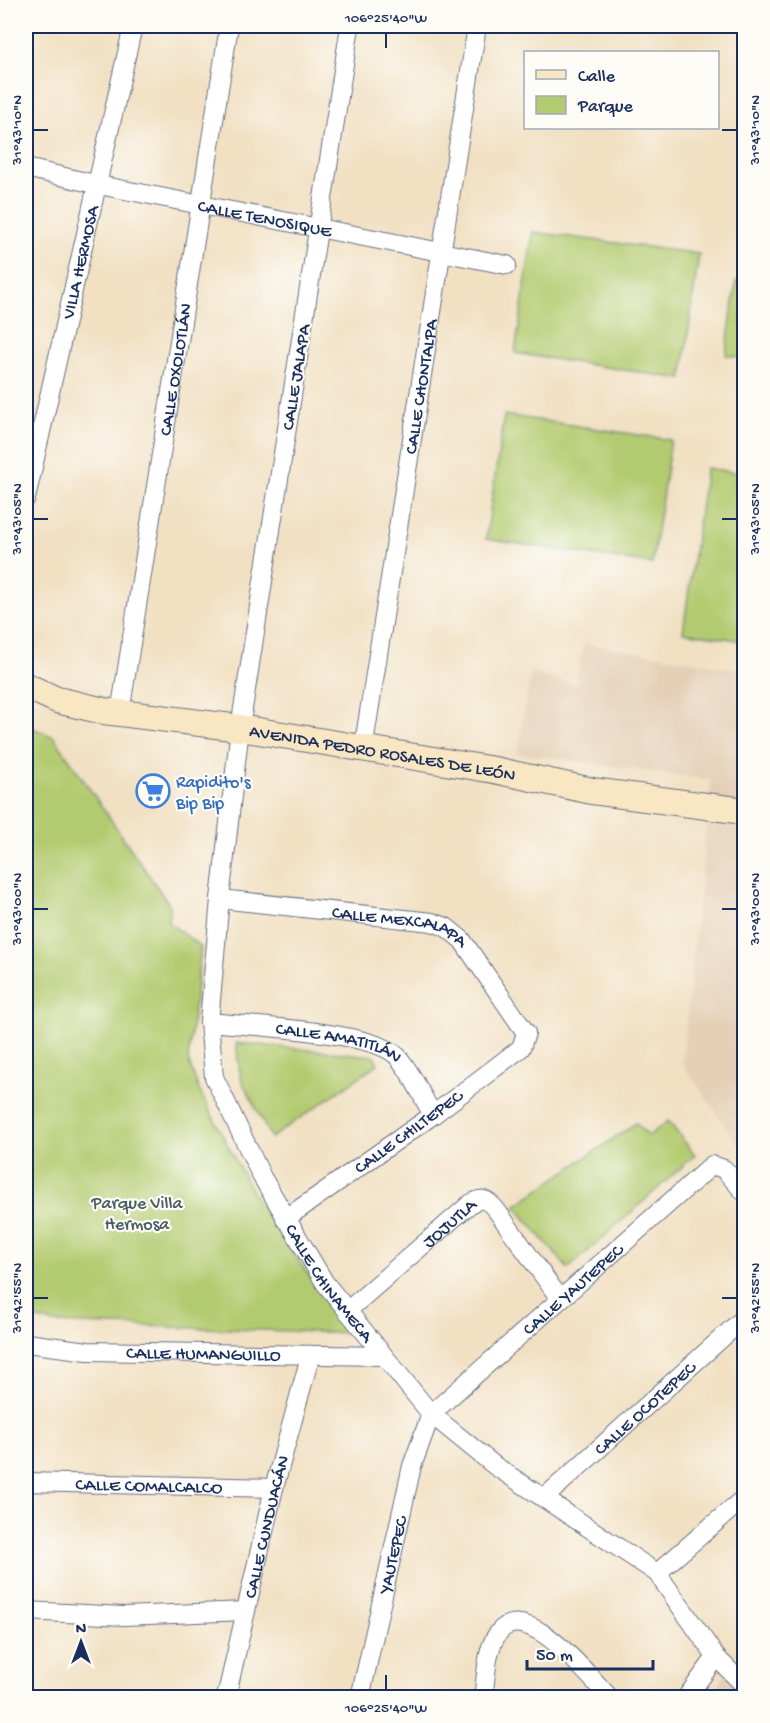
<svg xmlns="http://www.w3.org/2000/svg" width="770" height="1723" viewBox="0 0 770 1723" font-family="'Gochi Hand',sans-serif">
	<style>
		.built { fill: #e5d0b7 }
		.green { fill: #b3cb70; stroke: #677d67; stroke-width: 1.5 }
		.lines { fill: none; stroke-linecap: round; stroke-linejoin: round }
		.street-casing { stroke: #666d81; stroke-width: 20 }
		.secondary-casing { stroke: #666d81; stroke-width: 28 }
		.street { stroke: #fff; stroke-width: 18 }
		.secondary { stroke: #f9e7c3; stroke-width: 26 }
		.ticks { fill: none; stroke: #1b2f5e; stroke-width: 2 }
		.labels { text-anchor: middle; stroke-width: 4.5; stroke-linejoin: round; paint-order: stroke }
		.street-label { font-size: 18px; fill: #1b2f5e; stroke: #fdfcf7 }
		.shop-label { font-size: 18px; fill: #366cbe; stroke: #fdfcf7; text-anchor: start }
		.park-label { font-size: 18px; fill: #495e63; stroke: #fdfcf7 }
		.neatline { fill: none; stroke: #1b2f5e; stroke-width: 2 }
		.ticks-label { font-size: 15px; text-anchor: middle; fill: #1b2f5e }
	</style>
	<rect width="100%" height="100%" fill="#fdfcf7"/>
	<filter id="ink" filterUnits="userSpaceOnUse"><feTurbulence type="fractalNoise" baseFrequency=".0167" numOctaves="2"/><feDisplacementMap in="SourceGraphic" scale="12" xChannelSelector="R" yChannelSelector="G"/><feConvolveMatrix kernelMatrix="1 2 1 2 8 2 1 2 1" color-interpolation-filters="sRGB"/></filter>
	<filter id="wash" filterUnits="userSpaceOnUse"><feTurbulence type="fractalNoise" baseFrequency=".008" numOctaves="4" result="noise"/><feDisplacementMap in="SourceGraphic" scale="24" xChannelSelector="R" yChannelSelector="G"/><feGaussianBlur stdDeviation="1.35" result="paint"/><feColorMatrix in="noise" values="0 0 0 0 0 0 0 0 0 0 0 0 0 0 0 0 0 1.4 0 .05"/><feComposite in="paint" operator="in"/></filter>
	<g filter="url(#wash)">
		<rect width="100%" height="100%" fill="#f1e0c2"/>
		<path class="built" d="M 584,643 L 744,670 L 744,1153 L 682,1063 L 711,780 L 517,753 L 531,673 L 575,684 Z
			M 744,1674 L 744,1697 L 708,1698 L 725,1675 Z"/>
		<path class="green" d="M 533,232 L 699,254 L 682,379 L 515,353 Z
			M 736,281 L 744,282 L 744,358 L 726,355 Z
			M 504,415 L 671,440 L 652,564 L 486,539 Z
			M 706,468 L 744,474 L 744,641 L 683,632 Z
			M 26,725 L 54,737 L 170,906 L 168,922 L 201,947 L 188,1060 L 199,1090 L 257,1201 L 349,1333 L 53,1323 L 26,1316 Z
			M 236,1043 L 374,1056 L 378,1064 L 271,1138 L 241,1079 Z
			M 668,1121 L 695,1155 L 568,1269 L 515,1206 L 636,1123 L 648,1136 Z"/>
	</g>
	<g filter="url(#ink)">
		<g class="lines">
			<defs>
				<g id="street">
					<path id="s1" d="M 350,26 L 240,728 L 220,899 L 209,1022 L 214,1077 L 262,1177 L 325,1283 L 431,1414 L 495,1466 L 657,1573 L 716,1657 L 744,1685"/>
					<path id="s2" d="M 26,168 L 99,185 L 507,265"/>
					<path id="s3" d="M 26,498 L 133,26"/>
					<path id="s4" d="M 120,713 L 229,26"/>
					<path id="s5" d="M 363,750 L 477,26"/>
					<path id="s6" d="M 220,899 L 432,922 L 446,927 L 462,940 L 526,1033 L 521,1048 L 433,1115 L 285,1219"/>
					<path id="s7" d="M 209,1022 C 248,1026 373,1031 397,1056 C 412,1072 422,1097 433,1115"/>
					<path id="s8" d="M 347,1311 L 470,1204 C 483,1196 488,1200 497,1211 L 560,1299"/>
					<path id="s9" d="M 26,1343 L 88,1351 L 384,1356"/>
					<path id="s10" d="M 26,1482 L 274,1488"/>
					<path id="s11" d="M 544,1498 L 744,1318"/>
					<path d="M 657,1573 L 744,1498"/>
					<path d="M 26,1611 L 124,1616 L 246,1611"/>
					<path id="s12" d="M 226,1698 L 274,1488 L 310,1357"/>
					<path id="s13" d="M 360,1698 L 412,1466 L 431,1414 L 712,1165 L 724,1169 L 744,1192"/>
					<path d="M 483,1698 C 486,1680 486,1654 495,1638 C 521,1589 590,1678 610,1698"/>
					<path d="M 686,1698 L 716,1657"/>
				</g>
				<g id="secondary">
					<path id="s14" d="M 26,686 L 57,700 L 104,711 L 240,728 L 494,770 L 592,791 L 744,811"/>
				</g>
			</defs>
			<use href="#street" class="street-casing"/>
			<use href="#secondary" class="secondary-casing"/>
			<use href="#street" class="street"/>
			<use href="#secondary" class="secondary"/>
		</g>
	</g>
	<path class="ticks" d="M 386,33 L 386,48M 33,130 L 48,130M 722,130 L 737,130M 33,519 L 48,519M 722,519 L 737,519M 33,909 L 48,909M 722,909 L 737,909M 33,1298 L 48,1298M 722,1298 L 737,1298M 386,1675 L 386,1690"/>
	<defs>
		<symbol id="supermarket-ring" viewBox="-11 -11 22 22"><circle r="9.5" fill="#fdfcf7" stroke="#3f7fe0" stroke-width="1.5"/><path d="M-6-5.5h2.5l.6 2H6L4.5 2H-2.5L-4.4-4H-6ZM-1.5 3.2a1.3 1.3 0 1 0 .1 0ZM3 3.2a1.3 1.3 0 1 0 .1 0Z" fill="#3f7fe0"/></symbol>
	</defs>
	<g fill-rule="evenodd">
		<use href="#supermarket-ring" x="134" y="772" width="38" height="38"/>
	</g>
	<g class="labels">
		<g class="street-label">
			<text dy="6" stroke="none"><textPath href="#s2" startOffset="244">CALLE TENOSIQUE</textPath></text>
			<text dy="6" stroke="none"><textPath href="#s3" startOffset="242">VILLA HERMOSA</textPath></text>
			<text dy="6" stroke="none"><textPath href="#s4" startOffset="348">CALLE OXOLOTLÁN</textPath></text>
			<text transform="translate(295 377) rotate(-81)" y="6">CALLE JALAPA</text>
			<text dy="6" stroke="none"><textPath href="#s5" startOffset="368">CALLE CHONTALPA</textPath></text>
			<text dy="6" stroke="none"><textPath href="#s14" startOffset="364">AVENIDA PEDRO ROSALES DE LEÓN</textPath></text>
			<text dy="6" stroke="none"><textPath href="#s6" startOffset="183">CALLE MEXCALAPA</textPath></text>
			<text dy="6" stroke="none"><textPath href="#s7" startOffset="132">CALLE AMATITLÁN</textPath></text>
			<text transform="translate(408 1131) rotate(-36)" y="6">CALLE CHILTEPEC</text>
			<text dy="6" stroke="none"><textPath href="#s8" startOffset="135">JOJUTLA</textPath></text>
			<text dy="6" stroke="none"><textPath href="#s1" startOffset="1298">CALLE CHINAMECA</textPath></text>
			<text dy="6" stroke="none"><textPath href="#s13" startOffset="482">CALLE YAUTEPEC</textPath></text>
			<text dy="6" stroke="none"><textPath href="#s9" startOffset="178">CALLE HUMANGUILLO</textPath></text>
			<text dy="6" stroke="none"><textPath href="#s11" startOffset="135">CALLE OCOTEPEC</textPath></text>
			<text dy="6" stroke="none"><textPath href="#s10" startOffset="123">CALLE COMALCALCO</textPath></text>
			<text dy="6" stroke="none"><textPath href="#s12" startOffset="176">CALLE CUNDUACÁN</textPath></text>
			<text dy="6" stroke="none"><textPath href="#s13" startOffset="147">YAUTEPEC</textPath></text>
		</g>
		<g class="shop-label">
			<text x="176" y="787">Rapidito's<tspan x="176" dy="21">Bip Bip</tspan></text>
		</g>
		<g class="park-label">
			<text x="137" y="1208">Parque Villa<tspan x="137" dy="21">Hermosa</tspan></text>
		</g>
	</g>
	<rect width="770" height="1723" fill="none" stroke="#fdfcf7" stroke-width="66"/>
	<rect x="524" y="51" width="195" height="78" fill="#fdfcf7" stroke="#a3aaba" stroke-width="1.5"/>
	<rect x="536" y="70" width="30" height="9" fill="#f9e7c3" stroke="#a3aaba" stroke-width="1.5"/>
	<text x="578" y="81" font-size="18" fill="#1b2f5e">Calle</text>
	<rect x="536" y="96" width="30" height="18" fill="#b3cb70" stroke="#a3aaba" stroke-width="1.5"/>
	<text x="578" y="111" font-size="18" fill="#1b2f5e">Parque</text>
	<g transform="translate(81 1642)" stroke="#fdfcf7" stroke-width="4.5" paint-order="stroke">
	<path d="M0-4.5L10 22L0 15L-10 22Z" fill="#1b2f5e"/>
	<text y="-9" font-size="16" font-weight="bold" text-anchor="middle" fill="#1b2f5e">N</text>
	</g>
	<path d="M527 1660v9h126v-9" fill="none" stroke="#1b2f5e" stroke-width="3"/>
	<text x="536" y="1660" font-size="18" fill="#1b2f5e" stroke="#fdfcf7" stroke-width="4.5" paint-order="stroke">50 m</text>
	<rect x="33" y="33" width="704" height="1657" class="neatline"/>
	<g class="ticks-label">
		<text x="386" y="22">106°25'40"W</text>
		<text transform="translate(16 130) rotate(-90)" y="5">31°43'10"N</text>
		<text transform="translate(754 130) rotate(-90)" y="5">31°43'10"N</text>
		<text transform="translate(16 519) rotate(-90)" y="5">31°43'05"N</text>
		<text transform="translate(754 519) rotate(-90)" y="5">31°43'05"N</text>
		<text transform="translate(16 909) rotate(-90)" y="5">31°43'00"N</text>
		<text transform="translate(754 909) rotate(-90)" y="5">31°43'00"N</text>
		<text transform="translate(16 1298) rotate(-90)" y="5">31°42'55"N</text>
		<text transform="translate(754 1298) rotate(-90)" y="5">31°42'55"N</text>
		<text x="386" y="1712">106°25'40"W</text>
	</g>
</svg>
